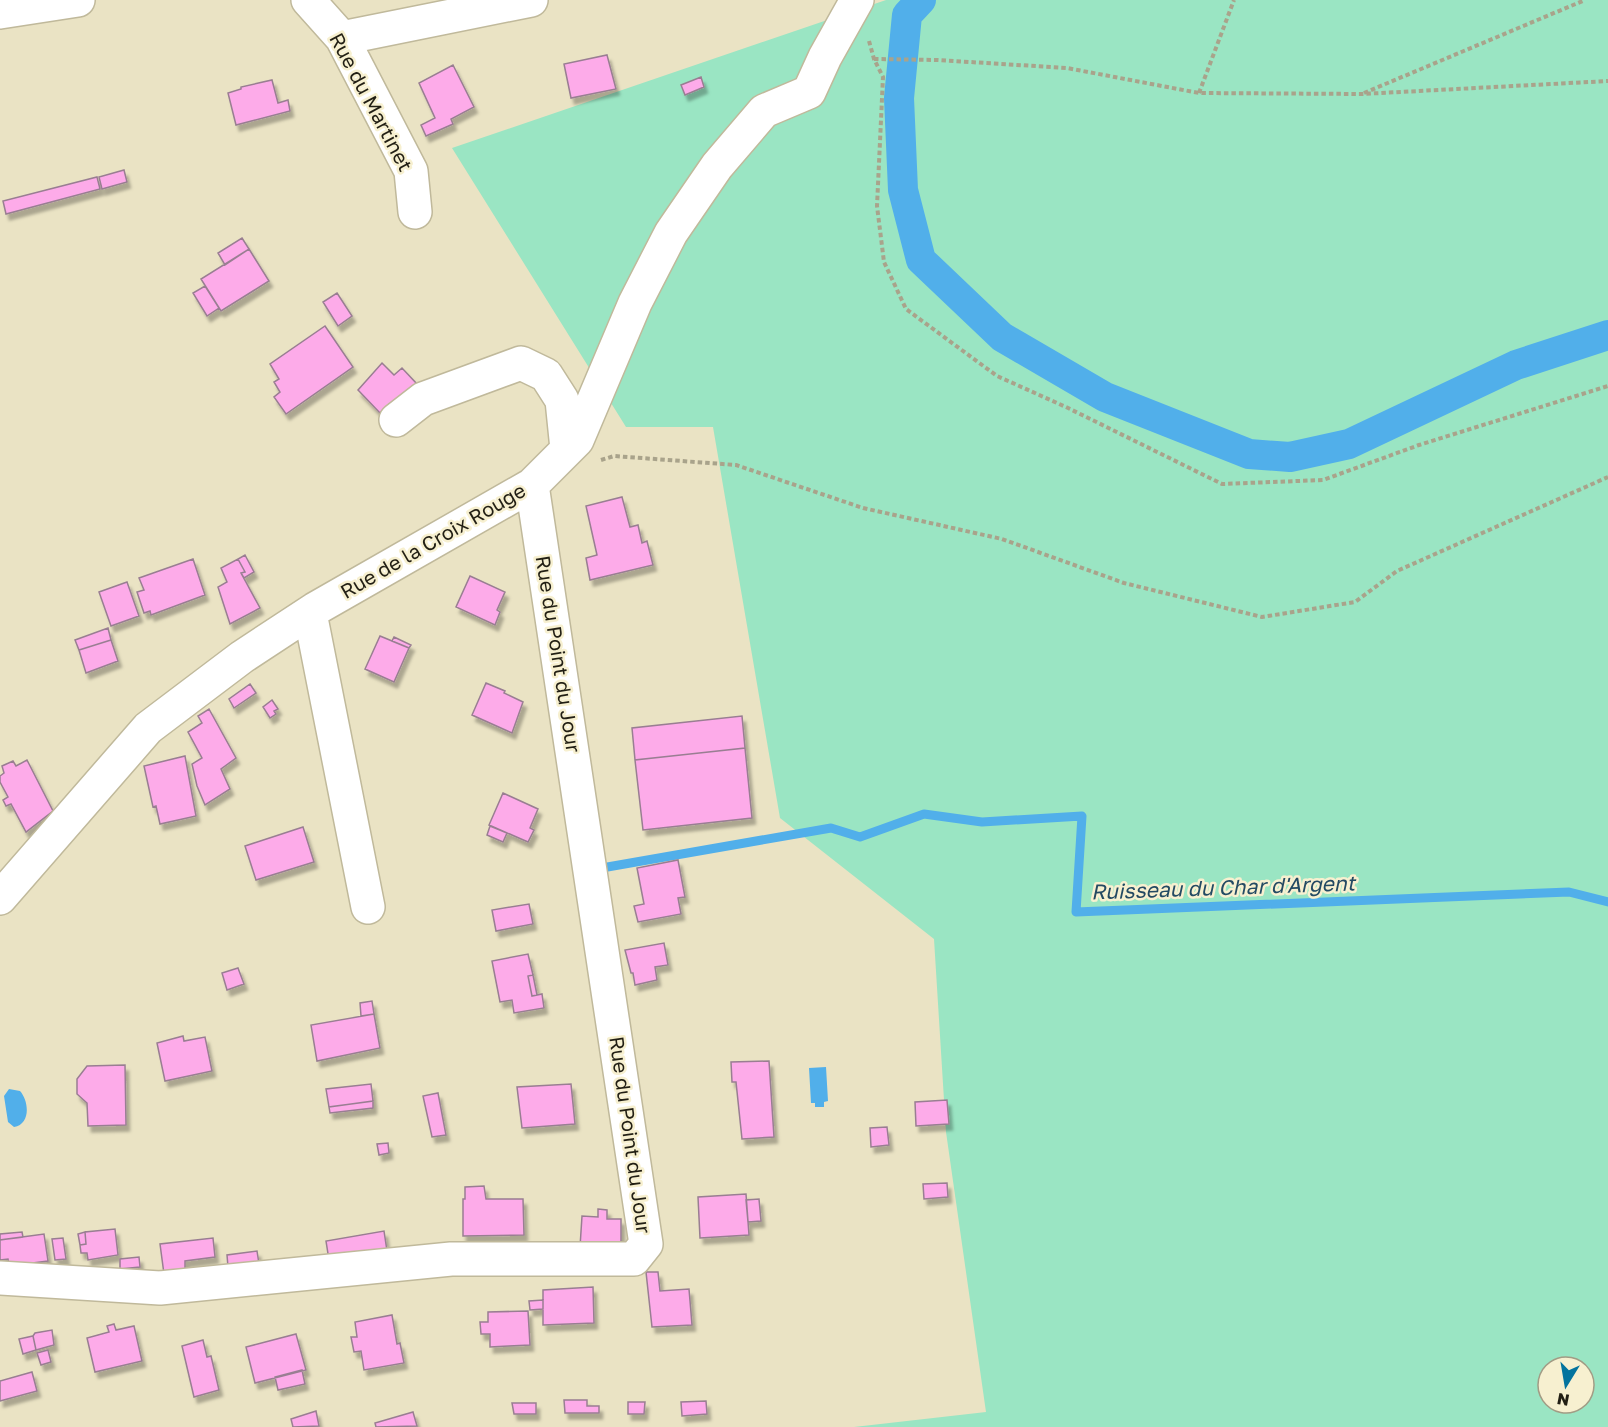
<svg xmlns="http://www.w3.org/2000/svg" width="1608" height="1427" viewBox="0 0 1608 1427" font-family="'Golos Text',sans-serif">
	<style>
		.green { fill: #9ae5c3; fill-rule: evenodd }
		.water { fill: #51afea }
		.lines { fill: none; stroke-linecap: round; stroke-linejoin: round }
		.stream { stroke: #51afea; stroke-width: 9 }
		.canal { stroke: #51afea; stroke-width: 30 }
		.building { fill: #fdabe9; stroke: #997e92; stroke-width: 1.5; filter: url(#shadow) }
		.minor-casing { stroke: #c0b99b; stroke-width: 36 }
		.path { stroke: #a9a38b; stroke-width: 4; stroke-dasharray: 4.5 3; stroke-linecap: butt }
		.minor { stroke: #fff; stroke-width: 33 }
		.labels { text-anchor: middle; stroke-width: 5; stroke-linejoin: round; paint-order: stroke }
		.street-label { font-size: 20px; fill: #221f14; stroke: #f7f0d0 }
		.water-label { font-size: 21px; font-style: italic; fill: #234a63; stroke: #f7f0d0 }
	</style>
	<defs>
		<filter id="shadow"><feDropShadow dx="3.5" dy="6" stdDeviation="1.5" flood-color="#0004"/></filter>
	</defs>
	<rect width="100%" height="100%" fill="#eae3c4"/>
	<path class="green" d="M 886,0 L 1608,0 L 1608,1427 L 854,1427 L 986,1412 L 946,1132 L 934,939 L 780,818 L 713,427 L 626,427 L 452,148 ZM 1548,1367 L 1584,1367 L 1584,1403 L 1548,1403 Z"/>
	<path class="water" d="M 826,1067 L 828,1101 L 824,1102 L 824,1107 L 815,1107 L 815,1103 L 811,1103 L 809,1068 Z
		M 9,1089 L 20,1091 C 29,1101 31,1124 14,1127 L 8,1122 L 4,1096 Z"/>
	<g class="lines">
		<path class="stream" d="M 596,869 L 831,828 L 860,837 L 924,814 L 982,822 L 1082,816 L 1076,912 L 1569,892 L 1608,902"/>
		<path class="canal" d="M 921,0 L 907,15 L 899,98 L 903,190 L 921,260 L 1002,337 L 1105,397 L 1249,454 L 1290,457 L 1349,444 L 1516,365 L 1608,335"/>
	</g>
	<path class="building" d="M 607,55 L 616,89 L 571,98 L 564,64 Z
		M 453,65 L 474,107 L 451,119 L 453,124 L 426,136 L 421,125 L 435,118 L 419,83 Z
		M 701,77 L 704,87 L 685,95 L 681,85 Z
		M 272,80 L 278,103 L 288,100 L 290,111 L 236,125 L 228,93 L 241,89 L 241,87 Z
		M 124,170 L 127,182 L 102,189 L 99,177 Z
		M 97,177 L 100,189 L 6,214 L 3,201 Z
		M 242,238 L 249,249 L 225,265 L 218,253 Z
		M 249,249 L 269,281 L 221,311 L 201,279 Z
		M 205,286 L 219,308 L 207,316 L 193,293 Z
		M 337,293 L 352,316 L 338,326 L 323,302 Z
		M 325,326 L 353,367 L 286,414 L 274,397 L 280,392 L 274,382 L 279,379 L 270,364 Z
		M 382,363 L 394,375 L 402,368 L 417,384 L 393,407 L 389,404 L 380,413 L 358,390 Z
		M 622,497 L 630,527 L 638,525 L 642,543 L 647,541 L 653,565 L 590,580 L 586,558 L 597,555 L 586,506 Z
		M 245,555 L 254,572 L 244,578 L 241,573 L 245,572 L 238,559 Z
		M 193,559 L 205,595 L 151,615 L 150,611 L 144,613 L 137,592 L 144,590 L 139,578 Z
		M 238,559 L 245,572 L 241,573 L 260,608 L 230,624 L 218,587 L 227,582 L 221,568 Z
		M 470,576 L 505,592 L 497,610 L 500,612 L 495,625 L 456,607 Z
		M 127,582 L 139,616 L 111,626 L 99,592 Z
		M 108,628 L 111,640 L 79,650 L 75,640 Z
		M 380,636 L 409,648 L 394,682 L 365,669 Z
		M 394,637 L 411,645 L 409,648 L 392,641 Z
		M 111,640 L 118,661 L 86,673 L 79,650 Z
		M 486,683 L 505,691 L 504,693 L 523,702 L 512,733 L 472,715 Z
		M 250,684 L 256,693 L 234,708 L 229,699 Z
		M 272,700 L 278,709 L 274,711 L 276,714 L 270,718 L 263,707 Z
		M 209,709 L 236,758 L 221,769 L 230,789 L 205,805 L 197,786 L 192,764 L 202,758 L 188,732 L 202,723 L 198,716 Z
		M 742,716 L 745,748 L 635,760 L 632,728 Z
		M 745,748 L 752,818 L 643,830 L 635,760 Z
		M 185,756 L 196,816 L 160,824 L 156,806 L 153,807 L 144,766 Z
		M 27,760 L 53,811 L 26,832 L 11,804 L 6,806 L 3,800 L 8,797 L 0,782 L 0,776 L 4,773 L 2,766 L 13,761 L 16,766 Z
		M 503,793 L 538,809 L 530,828 L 534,830 L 528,842 L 489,825 Z
		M 490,826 L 507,833 L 503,842 L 487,835 Z
		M 303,827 L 314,862 L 256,880 L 245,846 Z
		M 678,860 L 685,897 L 678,898 L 681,914 L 638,922 L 634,906 L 644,904 L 637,868 Z
		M 529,904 L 533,924 L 496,931 L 492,910 Z
		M 664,943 L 668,965 L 655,967 L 657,980 L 635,985 L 633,973 L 631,973 L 625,950 Z
		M 528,954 L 533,975 L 528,976 L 532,996 L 542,994 L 544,1008 L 514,1013 L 512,1000 L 500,1002 L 492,961 Z
		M 238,968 L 244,984 L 227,990 L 222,973 Z
		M 533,975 L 537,995 L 532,996 L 528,976 Z
		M 372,1001 L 374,1014 L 361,1016 L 360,1003 Z
		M 374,1014 L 380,1048 L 317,1061 L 311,1025 Z
		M 183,1036 L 184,1041 L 205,1037 L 212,1071 L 165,1081 L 157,1043 Z
		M 769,1061 L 774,1137 L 742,1139 L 736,1082 L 732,1082 L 731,1062 Z
		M 125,1065 L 126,1125 L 88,1126 L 87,1103 L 77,1094 L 77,1079 L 87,1066 Z
		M 371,1084 L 373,1101 L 329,1107 L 326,1089 Z
		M 571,1084 L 575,1124 L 522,1128 L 517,1087 Z
		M 438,1093 L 446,1135 L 432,1137 L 423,1096 Z
		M 947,1100 L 949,1124 L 916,1126 L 915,1102 Z
		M 373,1101 L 373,1108 L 330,1113 L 329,1107 Z
		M 887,1127 L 889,1145 L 871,1147 L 870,1128 Z
		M 388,1143 L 389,1153 L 379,1155 L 377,1144 Z
		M 947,1183 L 948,1197 L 924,1199 L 923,1184 Z
		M 484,1186 L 486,1199 L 523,1199 L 524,1235 L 463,1236 L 463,1199 L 465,1199 L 465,1187 Z
		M 746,1194 L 749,1235 L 700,1238 L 698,1197 Z
		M 759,1199 L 761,1221 L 748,1222 L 746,1200 Z
		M 598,1209 L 607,1210 L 607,1219 L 621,1219 L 621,1244 L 580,1247 L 582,1216 L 598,1217 Z
		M 115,1229 L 118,1255 L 88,1260 L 87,1253 L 81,1253 L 80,1245 L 86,1244 L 85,1232 Z
		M 384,1231 L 387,1251 L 329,1260 L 326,1241 Z
		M 22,1232 L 23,1237 L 0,1240 L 0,1234 Z
		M 85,1232 L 86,1244 L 80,1245 L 78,1234 Z
		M 44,1234 L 48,1261 L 9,1266 L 8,1259 L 0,1260 L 0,1240 Z
		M 63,1238 L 66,1259 L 55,1260 L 52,1239 Z
		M 213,1238 L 215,1257 L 185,1261 L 185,1271 L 164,1274 L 160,1244 Z
		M 257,1251 L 259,1264 L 228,1267 L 227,1255 Z
		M 139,1257 L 140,1267 L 120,1269 L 120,1259 Z
		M 646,1272 L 658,1272 L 660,1291 L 689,1289 L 692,1325 L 652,1327 Z
		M 593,1287 L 594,1323 L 543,1325 L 543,1290 Z
		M 543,1300 L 543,1309 L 530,1310 L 529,1301 Z
		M 528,1311 L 530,1345 L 490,1347 L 490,1334 L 481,1334 L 480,1322 L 488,1322 L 488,1312 Z
		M 392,1315 L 397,1344 L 400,1343 L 404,1363 L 364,1370 L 361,1351 L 354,1352 L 351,1337 L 357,1337 L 355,1322 Z
		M 114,1324 L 116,1330 L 134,1326 L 142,1361 L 95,1372 L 87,1338 L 109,1332 L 107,1326 Z
		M 52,1330 L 54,1345 L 36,1350 L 33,1336 L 35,1333 Z
		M 296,1334 L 306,1370 L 255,1383 L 246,1347 Z
		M 33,1336 L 36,1350 L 23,1354 L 19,1339 Z
		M 203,1340 L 207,1357 L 211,1356 L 219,1390 L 194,1397 L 182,1346 Z
		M 48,1350 L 51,1362 L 41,1365 L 37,1353 Z
		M 302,1370 L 305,1384 L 278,1390 L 275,1377 Z
		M 32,1372 L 37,1391 L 0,1401 L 0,1381 Z
		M 564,1400 L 587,1400 L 587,1406 L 599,1406 L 599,1413 L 565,1413 Z
		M 706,1401 L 707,1414 L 682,1416 L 681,1402 Z
		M 628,1402 L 645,1402 L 644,1414 L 628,1414 Z
		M 512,1403 L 536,1403 L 536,1414 L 514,1414 Z
		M 316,1411 L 319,1426 L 293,1427 L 291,1419 Z
		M 413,1412 L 417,1426 L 376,1427 L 375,1423 Z"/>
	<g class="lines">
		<defs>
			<path id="minor" d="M 308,0 L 342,38 L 411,171 L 415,212
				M 0,12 L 78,0
				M 342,38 L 531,0
				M 396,420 L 423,399 L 521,363 L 546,375 L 562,400 L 567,449
				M 310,613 L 368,907
				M 0,898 L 148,728 L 242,657 L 315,609 L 532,485 L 577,440 L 635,303 L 671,233 L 717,166 L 764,111 L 809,92 L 825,57 L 857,0
				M 0,1278 L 160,1288 L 451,1259 L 634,1259 L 646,1244 L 532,485"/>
		</defs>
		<use href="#minor" class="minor-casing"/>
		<path class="path" d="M 869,41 L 874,59 L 883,77 L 877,206 L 884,262 L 906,309 L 997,376 L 1066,407 L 1222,484 L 1323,480 L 1419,445 L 1608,386
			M 874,59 L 937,60 L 1067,68 L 1199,93 L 1362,94 L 1608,81
			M 1199,93 L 1234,0
			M 1364,93 L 1585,0
			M 601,460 L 614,456 L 736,465 L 863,508 L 1002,539 L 1124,583 L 1262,617 L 1355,602 L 1397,571 L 1608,477"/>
		<use href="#minor" class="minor"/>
	</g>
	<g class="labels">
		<g class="street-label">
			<text transform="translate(371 102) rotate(62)" y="7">Rue du Martinet</text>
			<text transform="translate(433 541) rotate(-30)" y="7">Rue de la Croix Rouge</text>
			<text transform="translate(558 654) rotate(81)" y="7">Rue du Point du Jour</text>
			<text transform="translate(630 1135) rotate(82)" y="7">Rue du Point du Jour</text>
		</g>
		<g class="water-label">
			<text transform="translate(1223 888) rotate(-2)" y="7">Ruisseau du Char d'Argent</text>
		</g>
	</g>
	<g transform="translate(1566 1385) rotate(191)"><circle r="28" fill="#f7f0d0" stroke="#a29c85" stroke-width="1.5"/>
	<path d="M0-4.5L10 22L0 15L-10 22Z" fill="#04749e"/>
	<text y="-9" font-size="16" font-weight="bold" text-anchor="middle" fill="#221f14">N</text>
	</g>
</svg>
